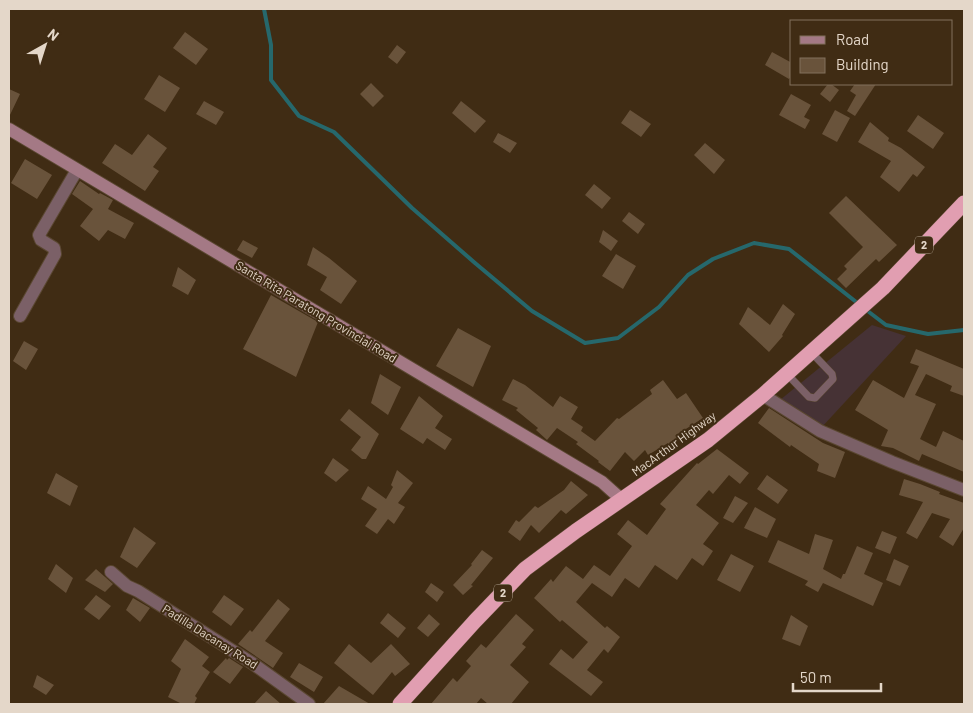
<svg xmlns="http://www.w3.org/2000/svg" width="973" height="713" viewBox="0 0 973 713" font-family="Barlow,sans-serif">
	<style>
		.commercial { fill: #463235 }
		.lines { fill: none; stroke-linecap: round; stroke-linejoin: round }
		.stream { stroke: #26686c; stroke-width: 4 }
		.building { fill: #69533b }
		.lane-casing { stroke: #5a4731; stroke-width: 8 }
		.street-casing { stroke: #5a4731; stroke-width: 14 }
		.secondary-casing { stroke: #5a4731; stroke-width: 14 }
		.highway-casing { stroke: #5a4731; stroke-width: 16 }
		.lane { stroke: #7b6067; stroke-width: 7 }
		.street { stroke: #7b6067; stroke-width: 12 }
		.secondary { stroke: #a47985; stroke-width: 12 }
		.highway { stroke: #e19eb1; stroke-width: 15 }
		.labels { text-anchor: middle; stroke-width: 4; stroke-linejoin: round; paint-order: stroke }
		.shield { fill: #402c14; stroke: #b3a493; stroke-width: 1 }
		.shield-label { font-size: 11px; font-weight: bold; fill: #e4d7c9 }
		.street-label { font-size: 12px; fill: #e4d7c9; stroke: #402c14 }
	</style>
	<rect width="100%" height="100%" fill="#402c14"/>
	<path class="commercial" d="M 872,325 L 906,336 L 821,428 L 780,400 Z"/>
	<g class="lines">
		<path class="stream" d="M 264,9 L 271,45 L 271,80 L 299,116 L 334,132 L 412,208 L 475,263 L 532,311 L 585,343 L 618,338 L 659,307 L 688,275 L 713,259 L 754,243 L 789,249 L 860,305
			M 865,309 L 886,325 L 928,334 L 964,330"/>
	</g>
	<path class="building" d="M 185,32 L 208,49 L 196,65 L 173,48 Z
		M 397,45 L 406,52 L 397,64 L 388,57 Z
		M 772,52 L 792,63 L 792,74 L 789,79 L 765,65 Z
		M 159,75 L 180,88 L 165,112 L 144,99 Z
		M 371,83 L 384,96 L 373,107 L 360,94 Z
		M 828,84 L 831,84 L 839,90 L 830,102 L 820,94 Z
		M 855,84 L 876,84 L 855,116 L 847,111 L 856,95 L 850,91 Z
		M 9,89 L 20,94 L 9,117 Z
		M 791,94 L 811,105 L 804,117 L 810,120 L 805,129 L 779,115 Z
		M 204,101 L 224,112 L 216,125 L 196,114 Z
		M 461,101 L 486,121 L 475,133 L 452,113 Z
		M 630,110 L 651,124 L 641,137 L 621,123 Z
		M 835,110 L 850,118 L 837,142 L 822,134 Z
		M 918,115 L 944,133 L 933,149 L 907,131 Z
		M 870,122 L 889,138 L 888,141 L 901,148 L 925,167 L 917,177 L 913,174 L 899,192 L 880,177 L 891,161 L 858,142 Z
		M 498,133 L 517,143 L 510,153 L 493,142 Z
		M 148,134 L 167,148 L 153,167 L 159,171 L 145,191 L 102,163 L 115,144 L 132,155 Z
		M 705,143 L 725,160 L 714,174 L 694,155 Z
		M 25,159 L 52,175 L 37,199 L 11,183 Z
		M 80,181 L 99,194 L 100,193 L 113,200 L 108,209 L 134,223 L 125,239 L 108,230 L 99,241 L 80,226 L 93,209 L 72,194 Z
		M 594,184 L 611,198 L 602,209 L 585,195 Z
		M 846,196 L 897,245 L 879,262 L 876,259 L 846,288 L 837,279 L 847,269 L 844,266 L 863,247 L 829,213 Z
		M 629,212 L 645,224 L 638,234 L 622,221 Z
		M 603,230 L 618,241 L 611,251 L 599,242 Z
		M 243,240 L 258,248 L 252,258 L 237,250 Z
		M 313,247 L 329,258 L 357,281 L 341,304 L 320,290 L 327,277 L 307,265 Z
		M 616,254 L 636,266 L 623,289 L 602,276 Z
		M 178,267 L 196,280 L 188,295 L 172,286 Z
		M 271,295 L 318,322 L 296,377 L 243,349 Z
		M 783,304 L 795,314 L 782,335 L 783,336 L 769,352 L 739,324 L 748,307 L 770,325 Z
		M 458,328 L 491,346 L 473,387 L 436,366 Z
		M 24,341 L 38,349 L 26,370 L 13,361 Z
		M 916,349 L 964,369 L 964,396 L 950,391 L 952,386 L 926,374 L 915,395 L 936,404 L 920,439 L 936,447 L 943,431 L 964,441 L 964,472 L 922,454 L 919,461 L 893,448 L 881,446 L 888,430 L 855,410 L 873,380 L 904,398 L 919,366 L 910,363 Z
		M 380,374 L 401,387 L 388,415 L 371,403 Z
		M 513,379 L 525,385 L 553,407 L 560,396 L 578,407 L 571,419 L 583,427 L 581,431 L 595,441 L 617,418 L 619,419 L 652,394 L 650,390 L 663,380 L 677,399 L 686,393 L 703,418 L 678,434 L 681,438 L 669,446 L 668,443 L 648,455 L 645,450 L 634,461 L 625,452 L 610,471 L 598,462 L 599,461 L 576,444 L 578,442 L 557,428 L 547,440 L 536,430 L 538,428 L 516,410 L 518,408 L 502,400 Z
		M 419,396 L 443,416 L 435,428 L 452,439 L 445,450 L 427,438 L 423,444 L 400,429 Z
		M 769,408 L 823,443 L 845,452 L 835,478 L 817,471 L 819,464 L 791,445 L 790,447 L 758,423 Z
		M 349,409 L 379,434 L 366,459 L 362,459 L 351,450 L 361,437 L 340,420 Z
		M 717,449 L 749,473 L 740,484 L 729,475 L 713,494 L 709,490 L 696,505 L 719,523 L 703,544 L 713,551 L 703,566 L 692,558 L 677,580 L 655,565 L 639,588 L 625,578 L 612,597 L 592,583 L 576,602 L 605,628 L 607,626 L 620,637 L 608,653 L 604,649 L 587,670 L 603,682 L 591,696 L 549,664 L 561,649 L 573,659 L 588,642 L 562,620 L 560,622 L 534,598 L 551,579 L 553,582 L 566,566 L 583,579 L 594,565 L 610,576 L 632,546 L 617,534 L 628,520 L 647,535 L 666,509 L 660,504 L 697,463 L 698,464 Z
		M 333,458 L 349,470 L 336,482 L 324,473 Z
		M 397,470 L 413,483 L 398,503 L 405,507 L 394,524 L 388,519 L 377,534 L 365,526 L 377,509 L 361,499 L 368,486 L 386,499 L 393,487 L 391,485 Z
		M 56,473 L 78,486 L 70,506 L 47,493 Z
		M 767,475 L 788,490 L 778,504 L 757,489 Z
		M 904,479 L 920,484 L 940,492 L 939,494 L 964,503 L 964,528 L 953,546 L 939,537 L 950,519 L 932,513 L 917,539 L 906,533 L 923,502 L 899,495 Z
		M 571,481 L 588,495 L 566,514 L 561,510 L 539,533 L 531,525 L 520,541 L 508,532 L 516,520 L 519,522 L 535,506 L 538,508 L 564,490 Z
		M 735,496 L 748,503 L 733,523 L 723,518 Z
		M 755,507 L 776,519 L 767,538 L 744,528 Z
		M 134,527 L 156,543 L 137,568 L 120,557 Z
		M 882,531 L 897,537 L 890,554 L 875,548 Z
		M 815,534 L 833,540 L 823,569 L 841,579 L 843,574 L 845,574 L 857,546 L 873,553 L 864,574 L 883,583 L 873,606 L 823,583 L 818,592 L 805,585 L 808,581 L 768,562 L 778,540 L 809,554 Z
		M 482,550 L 493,558 L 471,585 L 473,586 L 463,595 L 453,585 L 472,565 L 471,564 Z
		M 731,554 L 754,566 L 740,592 L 717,580 Z
		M 894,559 L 909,566 L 900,586 L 886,580 Z
		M 56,564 L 73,578 L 66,593 L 48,579 Z
		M 96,569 L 113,584 L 105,592 L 85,580 Z
		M 431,583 L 444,592 L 437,602 L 425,592 Z
		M 96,595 L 111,606 L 99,620 L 84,609 Z
		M 224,595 L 244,609 L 231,626 L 212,612 Z
		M 133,598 L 150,608 L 140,622 L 126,610 Z
		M 278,599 L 290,609 L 265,641 L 283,653 L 273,668 L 238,644 L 250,630 L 252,632 Z
		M 388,613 L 406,628 L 398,638 L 380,623 Z
		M 429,614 L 440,624 L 428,637 L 417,628 Z
		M 516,614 L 534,630 L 522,644 L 526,647 L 510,665 L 529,682 L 511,704 L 488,704 L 481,698 L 476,704 L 431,704 L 453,678 L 457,682 L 471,666 L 466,661 L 481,644 L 486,648 Z
		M 791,615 L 808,626 L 800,646 L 782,639 Z
		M 185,639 L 209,657 L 202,666 L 210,672 L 195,696 L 197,698 L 194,704 L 182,704 L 168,697 L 181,669 L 171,661 Z
		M 349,644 L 371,663 L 391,644 L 410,664 L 395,676 L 392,672 L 373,695 L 334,663 Z
		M 226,658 L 227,660 L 229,658 L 243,667 L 230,684 L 213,672 Z
		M 299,663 L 323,677 L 314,692 L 290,677 Z
		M 37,675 L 54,685 L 46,695 L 33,687 Z
		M 339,686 L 370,704 L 323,704 Z
		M 266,691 L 281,704 L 254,704 Z"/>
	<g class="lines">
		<defs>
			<path id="lane" d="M 787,374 L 809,397 L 815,398 L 833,379 L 832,374 L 811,352"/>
			<path id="street" d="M 20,316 L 55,254 L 54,248 L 41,240 L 39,235 L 77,170
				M 763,395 L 820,431 L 892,462 L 964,490
				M 111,572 L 127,586 L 138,591 L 252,663 L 309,704"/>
			<path id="secondary" d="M 9,129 L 602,482 L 621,499"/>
			<path id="highway" d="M 400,704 L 475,621 L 525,569 L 576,531 L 708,440 L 763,395 L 883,288 L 964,203"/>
		</defs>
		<use href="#lane" class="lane-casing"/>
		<use href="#street" class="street-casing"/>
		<use href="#secondary" class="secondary-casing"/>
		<use href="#highway" class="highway-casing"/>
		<use href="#lane" class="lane"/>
		<use href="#street" class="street"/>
		<use href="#secondary" class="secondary"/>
		<use href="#highway" class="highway"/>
	</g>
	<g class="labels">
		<g class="shield">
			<rect x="915" y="236.5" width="18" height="17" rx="4"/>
			<rect x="494" y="584.5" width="18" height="17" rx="4"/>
		</g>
		<g class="shield-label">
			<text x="924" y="249">2</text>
			<text x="503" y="597">2</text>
		</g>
		<g class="street-label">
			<text transform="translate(316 312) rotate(31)" y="4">Santa Rita Paratong Provincial Road</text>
			<text transform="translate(674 444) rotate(-36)" y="4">MacArthur Highway</text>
			<text transform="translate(210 637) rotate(32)" y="4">Padilla Dacanay Road</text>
		</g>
	</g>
	<rect width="973" height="713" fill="none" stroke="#e4d7c9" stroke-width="20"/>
	<rect x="790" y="20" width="162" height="65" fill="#402c14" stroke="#82705c"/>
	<rect x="800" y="36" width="25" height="8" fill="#a47985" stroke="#82705c"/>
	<text x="836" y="45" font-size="15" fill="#e4d7c9">Road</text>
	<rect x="800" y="58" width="25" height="15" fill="#69533b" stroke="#82705c"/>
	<text x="836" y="70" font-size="15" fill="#e4d7c9">Building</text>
	<g transform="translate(45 45) rotate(39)" stroke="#402c14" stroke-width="4" paint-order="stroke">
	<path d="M0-4L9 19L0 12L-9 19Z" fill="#e4d7c9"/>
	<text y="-8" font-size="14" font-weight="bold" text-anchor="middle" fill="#e4d7c9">N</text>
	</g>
	<path d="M793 683v8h88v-8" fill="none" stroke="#e4d7c9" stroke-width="2.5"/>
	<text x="800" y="683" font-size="15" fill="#e4d7c9" stroke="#402c14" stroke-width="4" paint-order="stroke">50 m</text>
</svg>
